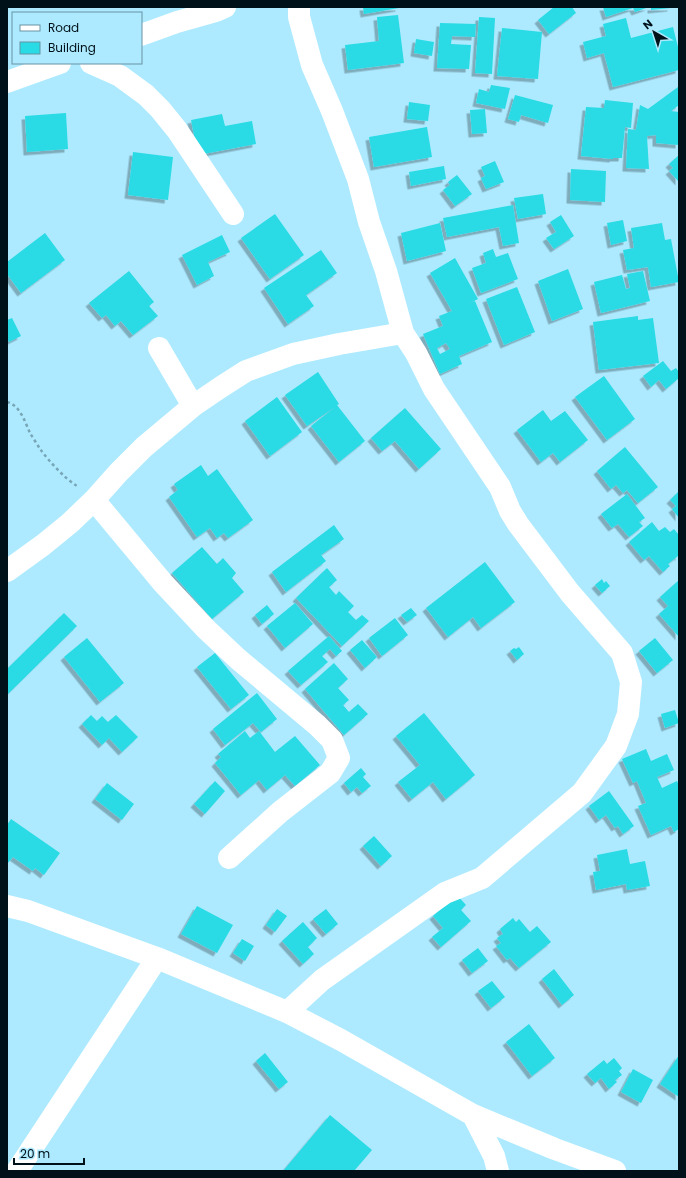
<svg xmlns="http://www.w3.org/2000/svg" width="686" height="1178" viewBox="0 0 686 1178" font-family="Poppins,sans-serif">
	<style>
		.building { fill: #29dbe5; fill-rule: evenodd; filter: url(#shadow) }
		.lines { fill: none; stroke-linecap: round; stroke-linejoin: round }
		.path { stroke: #77a6b7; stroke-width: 2.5; stroke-dasharray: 3 3; stroke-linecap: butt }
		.minor { stroke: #fff; stroke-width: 22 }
	</style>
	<defs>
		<filter id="shadow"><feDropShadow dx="-3.5" dy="3.5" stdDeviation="0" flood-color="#0004"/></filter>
	</defs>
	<rect width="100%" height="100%" fill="#adeaff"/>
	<path class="building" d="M 363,7 L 399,7 L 399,8 L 364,14 Z
		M 554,7 L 572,7 L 576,13 L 549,34 L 538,20 Z
		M 603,7 L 649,7 L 635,12 L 633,8 L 606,17 Z
		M 651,7 L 671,7 L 671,8 L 651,10 Z
		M 398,15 L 404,63 L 348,70 L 345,45 L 379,41 L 377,17 Z
		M 479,17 L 495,18 L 492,74 L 475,73 Z
		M 626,18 L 631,38 L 673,27 L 679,51 L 679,70 L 613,87 L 604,53 L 587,58 L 583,42 L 606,36 L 603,24 Z
		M 440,23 L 476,24 L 475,37 L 452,36 L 451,44 L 471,45 L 469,69 L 437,68 Z
		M 502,28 L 542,32 L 538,79 L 497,76 Z
		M 416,39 L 434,42 L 432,56 L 414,53 Z
		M 491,85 L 510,88 L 505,109 L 476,103 L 479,89 L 489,92 Z
		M 678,87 L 679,105 L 671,111 L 679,112 L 679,145 L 656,143 L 656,135 L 647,136 L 649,169 L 626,168 L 628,129 L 636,130 L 640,105 L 648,109 Z
		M 515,95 L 553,105 L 548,123 L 521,115 L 519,122 L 508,119 Z
		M 605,100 L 633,103 L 631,128 L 625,127 L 622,158 L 613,158 L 613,159 L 581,156 L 586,107 L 604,108 Z
		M 409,102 L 430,105 L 428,121 L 407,119 Z
		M 485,109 L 487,133 L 472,134 L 470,110 Z
		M 66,113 L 68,149 L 27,152 L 25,116 Z
		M 222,114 L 225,126 L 252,121 L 256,144 L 198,155 L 191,120 Z
		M 427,127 L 432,157 L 374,167 L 369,137 Z
		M 133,152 L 173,157 L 168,200 L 128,195 Z
		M 679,155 L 679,182 L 669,171 L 673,168 L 669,164 Z
		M 495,161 L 504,182 L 486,189 L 481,178 L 485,176 L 481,167 Z
		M 444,166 L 446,179 L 411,186 L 409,172 Z
		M 571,169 L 606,171 L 605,202 L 570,200 Z
		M 457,175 L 472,194 L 455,206 L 443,190 L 450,185 L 448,182 Z
		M 543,194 L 546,214 L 518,219 L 514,198 Z
		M 513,205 L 519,243 L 503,246 L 499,227 L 447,237 L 443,218 Z
		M 275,214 L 304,255 L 270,279 L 241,238 Z
		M 561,215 L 574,236 L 554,249 L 546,238 L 556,232 L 550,222 Z
		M 623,220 L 627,241 L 611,245 L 607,223 Z
		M 440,223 L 446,251 L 407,261 L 401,233 Z
		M 662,223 L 665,240 L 671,239 L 679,282 L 651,287 L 648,267 L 627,270 L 623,250 L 634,248 L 631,228 Z
		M 45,233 L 65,260 L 21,293 L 7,274 L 7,262 Z
		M 222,235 L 230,252 L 208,262 L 214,276 L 197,285 L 182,255 Z
		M 493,249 L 496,257 L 508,253 L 518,279 L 481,293 L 472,268 L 486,263 L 483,253 Z
		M 321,250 L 337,273 L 306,295 L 314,306 L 288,324 L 264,288 Z
		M 455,258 L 478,299 L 468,304 L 475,301 L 492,342 L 459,356 L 462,364 L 440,374 L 423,334 L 443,326 L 439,316 L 452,311 L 430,273 ZM 446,343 L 450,349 L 440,354 L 437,348 Z
		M 568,269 L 583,309 L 552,321 L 538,281 Z
		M 129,271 L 154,302 L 149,306 L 158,316 L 133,335 L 121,321 L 115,326 L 106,315 L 102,318 L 89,303 Z
		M 643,271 L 650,301 L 601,313 L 594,282 L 622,275 L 626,289 L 630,288 L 627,274 Z
		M 517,287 L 535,332 L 504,345 L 486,299 Z
		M 638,316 L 638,320 L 653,318 L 659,363 L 599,370 L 593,322 Z
		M 12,318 L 21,336 L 9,342 L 7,337 L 7,320 Z
		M 663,361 L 671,371 L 676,368 L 679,372 L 679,378 L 666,389 L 659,380 L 651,387 L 643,376 Z
		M 318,372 L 339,404 L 337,405 L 365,441 L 339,462 L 311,426 L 335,407 L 307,426 L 285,395 Z
		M 604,376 L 635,419 L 607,440 L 575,397 Z
		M 277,397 L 302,432 L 270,456 L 245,421 Z
		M 405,408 L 441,449 L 419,469 L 395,441 L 382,451 L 371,438 Z
		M 543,410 L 551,421 L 565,411 L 588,440 L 560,462 L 553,453 L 541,462 L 517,430 Z
		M 625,447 L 658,487 L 638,503 L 627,490 L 623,493 L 616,485 L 611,489 L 597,471 Z
		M 201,465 L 208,476 L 217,469 L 253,520 L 228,538 L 224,533 L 217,538 L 210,528 L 197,537 L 169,497 L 178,490 L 174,484 Z
		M 679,491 L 679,518 L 672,509 L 676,506 L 670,500 Z
		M 627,494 L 645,518 L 639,522 L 643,526 L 629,537 L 618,524 L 612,528 L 601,514 Z
		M 652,522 L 659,531 L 665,527 L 670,532 L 674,529 L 679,535 L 679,558 L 678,556 L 668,564 L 670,566 L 663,572 L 649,556 L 644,560 L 629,542 Z
		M 334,525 L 344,539 L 321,555 L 326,561 L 286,592 L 272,572 Z
		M 202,547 L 217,564 L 223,558 L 236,573 L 232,578 L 244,592 L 212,619 L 172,573 Z
		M 485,562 L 515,602 L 481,628 L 473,617 L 448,637 L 426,608 Z
		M 327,568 L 337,580 L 329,587 L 336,595 L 339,591 L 354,606 L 348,612 L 356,620 L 362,615 L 369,621 L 342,646 L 296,598 Z
		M 602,579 L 604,583 L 606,581 L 610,586 L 602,593 L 595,585 Z
		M 679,580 L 679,637 L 659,614 L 668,606 L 660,597 Z
		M 295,603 L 313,624 L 285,648 L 267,626 Z
		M 267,605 L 274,614 L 262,624 L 255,615 Z
		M 411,608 L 417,615 L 407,622 L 401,615 Z
		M 64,613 L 77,626 L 8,694 L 7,669 Z
		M 395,618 L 408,635 L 382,656 L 369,638 Z
		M 329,636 L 342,651 L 336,656 L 330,649 L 322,656 L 328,662 L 301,685 L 288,671 Z
		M 87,638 L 124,683 L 100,702 L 64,657 Z
		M 655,638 L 673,660 L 657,673 L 639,651 Z
		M 362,640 L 377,657 L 365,668 L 350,650 Z
		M 519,647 L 524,654 L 517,660 L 510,651 L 514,648 L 516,649 Z
		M 215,653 L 249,695 L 231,709 L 197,667 Z
		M 334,663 L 348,679 L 338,688 L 349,700 L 343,705 L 349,712 L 358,704 L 368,714 L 344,735 L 305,689 Z
		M 257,693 L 277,719 L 261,732 L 253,723 L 225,745 L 213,729 Z
		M 675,710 L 679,723 L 665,728 L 661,714 Z
		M 424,713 L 475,775 L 446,799 L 433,782 L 412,799 L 398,782 L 420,765 L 396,736 Z
		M 91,715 L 97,721 L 102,716 L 108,722 L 116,715 L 138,737 L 122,752 L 109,738 L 102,745 L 82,724 Z
		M 245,731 L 250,738 L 259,731 L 275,752 L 295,736 L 320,765 L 295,786 L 285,775 L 267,790 L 259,780 L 241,795 L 215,763 L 221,757 L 218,754 Z
		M 646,749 L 651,761 L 667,754 L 674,770 L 657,777 L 662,788 L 677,781 L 679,785 L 679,829 L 674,832 L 671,826 L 651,835 L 638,806 L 646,803 L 637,781 L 633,783 L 622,759 Z
		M 361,768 L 366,774 L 363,777 L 371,786 L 362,793 L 357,787 L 351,792 L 344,783 Z
		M 215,781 L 225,791 L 205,814 L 194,804 Z
		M 107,783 L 134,804 L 122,820 L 95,799 Z
		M 609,791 L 634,826 L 623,834 L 618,826 L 615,828 L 606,815 L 599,820 L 589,806 Z
		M 11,819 L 60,853 L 44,875 L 35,868 L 33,871 L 13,857 L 7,864 L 7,825 Z
		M 374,836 L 392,856 L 381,866 L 363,846 Z
		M 627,849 L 630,864 L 645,861 L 650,886 L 627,890 L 626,884 L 596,890 L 593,872 L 600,871 L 597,855 Z
		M 457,895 L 466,905 L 461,910 L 471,921 L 441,947 L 432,937 L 443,928 L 433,916 Z
		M 197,906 L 233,925 L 217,953 L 181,934 Z
		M 277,909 L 287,916 L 275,932 L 266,925 Z
		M 326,909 L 338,924 L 326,934 L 313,919 Z
		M 513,918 L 516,922 L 519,919 L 530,932 L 537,926 L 551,942 L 519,968 L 510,958 L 507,960 L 496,946 L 501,943 L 497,938 L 503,934 L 500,929 Z
		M 303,922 L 317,938 L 308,947 L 314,954 L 303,964 L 282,941 Z
		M 242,939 L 254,946 L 245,961 L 233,953 Z
		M 478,948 L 488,961 L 472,973 L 462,960 Z
		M 554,969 L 574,995 L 562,1005 L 542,979 Z
		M 492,981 L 505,997 L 491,1008 L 478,991 Z
		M 529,1024 L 555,1058 L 532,1076 L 506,1042 Z
		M 265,1053 L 288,1082 L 279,1089 L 256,1061 Z
		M 679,1055 L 679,1097 L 660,1084 Z
		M 614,1058 L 622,1068 L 619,1071 L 622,1075 L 615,1080 L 617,1082 L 609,1089 L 601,1078 L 595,1083 L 587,1074 L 604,1060 L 607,1064 Z
		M 633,1069 L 653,1080 L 641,1103 L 621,1092 Z
		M 330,1115 L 372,1150 L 354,1171 L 283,1171 Z"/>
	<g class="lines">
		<path class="path" d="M 7,402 C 20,405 25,422 30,433 C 33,438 37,444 40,449 C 49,461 64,478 77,486"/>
		<path class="minor" d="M 141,35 L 177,22 L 216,11 L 225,7
			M 91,63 L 120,76 L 146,95 L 160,109 L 177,130 L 233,214
			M 7,82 L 60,63
			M 159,348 L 193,406
			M 94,500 L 163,583 L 206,629 L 238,659 L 317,725 L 332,740 L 339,758 L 330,773 L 280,812 L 229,858
			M 7,571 L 43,545 L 70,523 L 94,500 L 118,473 L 144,447 L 193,406 L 221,387 L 246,371 L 293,354 L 339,344 L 403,333
			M 7,906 L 28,911 L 157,958 L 287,1012 L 341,1040 L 473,1115 L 555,1149 L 615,1171
			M 287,1012 L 322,980 L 445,893 L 482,878 L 582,793 L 616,746 L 628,714 L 631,682 L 622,653 L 570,593 L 518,524 L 510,511 L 500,487 L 434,389 L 416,353 L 403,333 L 386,271 L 369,222 L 358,179 L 332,111 L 312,65 L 299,17 L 299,7
			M 473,1115 L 494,1156 L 498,1171
			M 17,1171 L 157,958"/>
	</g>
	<rect width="686" height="1178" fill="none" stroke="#001119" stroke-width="16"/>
	<rect x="12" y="12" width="130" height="52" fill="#adeaff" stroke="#6893a3"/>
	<rect x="20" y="25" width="20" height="6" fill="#ffffff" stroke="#6893a3"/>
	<text x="48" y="32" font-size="12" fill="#001119">Road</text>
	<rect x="20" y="42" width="20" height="12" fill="#29dbe5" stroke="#6893a3"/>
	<text x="48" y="52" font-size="12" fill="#001119">Building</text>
	<g transform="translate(654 32) rotate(321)" stroke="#adeaff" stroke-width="3" paint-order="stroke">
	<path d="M0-3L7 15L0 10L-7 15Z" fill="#001119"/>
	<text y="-6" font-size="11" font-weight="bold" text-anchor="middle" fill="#001119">N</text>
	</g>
	<path d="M14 1158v6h70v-6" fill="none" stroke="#001119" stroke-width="2"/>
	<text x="20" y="1158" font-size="12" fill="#001119" stroke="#adeaff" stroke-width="3" paint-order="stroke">20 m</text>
</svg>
